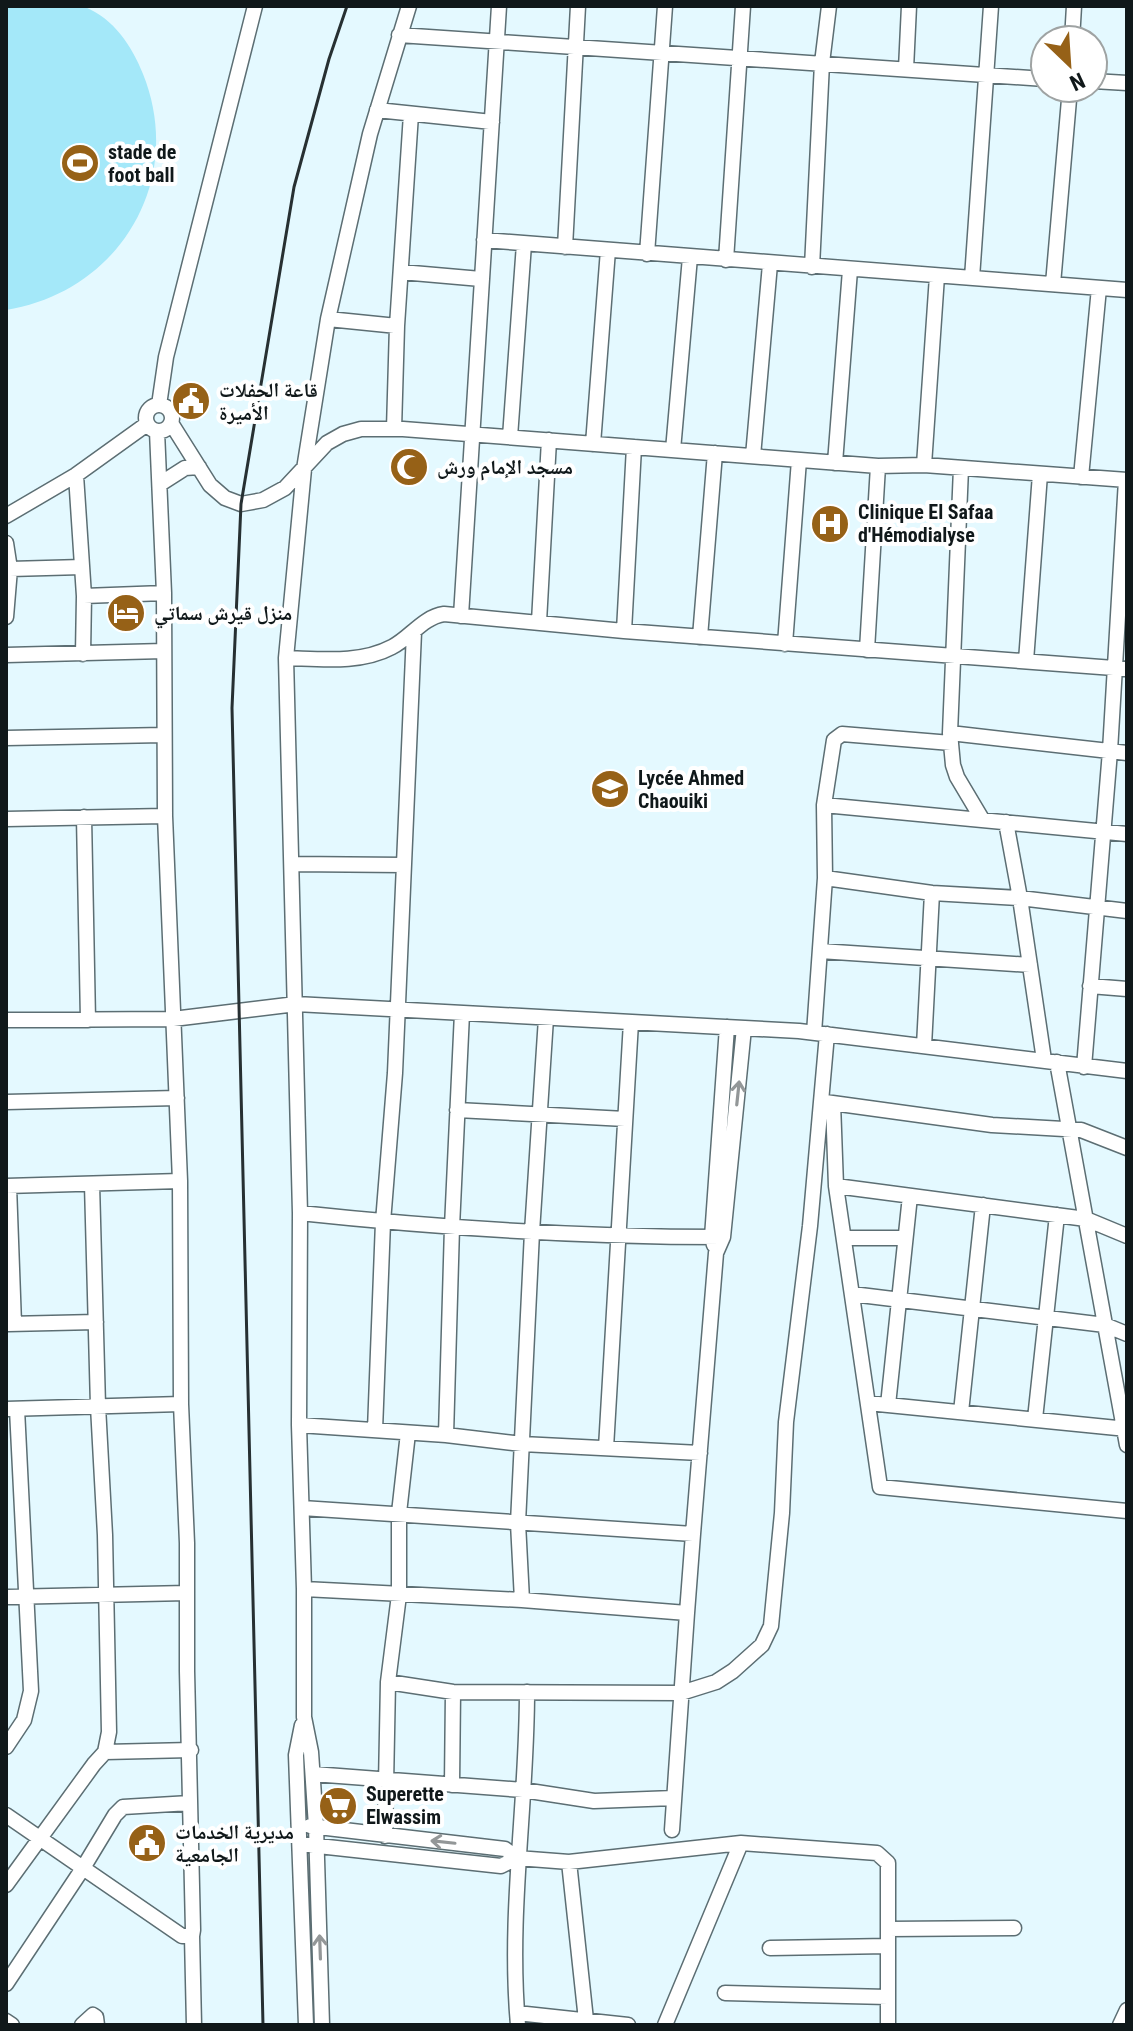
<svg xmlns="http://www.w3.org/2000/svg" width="1133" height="2031" viewBox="0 0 1133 2031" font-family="'Roboto Condensed','Noto Naskh Arabic',sans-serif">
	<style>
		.green { fill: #a4e8f9 }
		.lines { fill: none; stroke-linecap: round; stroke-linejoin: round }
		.minor-casing { stroke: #5c6e73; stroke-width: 17 }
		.minor { stroke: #fff; stroke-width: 14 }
		.rail { stroke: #273032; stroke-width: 3 }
		.oneway { stroke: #939798 }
		.labels { text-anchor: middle; stroke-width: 8; stroke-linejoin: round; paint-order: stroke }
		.poi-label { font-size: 20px; font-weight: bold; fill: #10181a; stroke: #fff; text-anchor: start }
	</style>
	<rect width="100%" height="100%" fill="#e4f9ff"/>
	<path class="green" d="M 6,6 C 23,6 71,2 85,7 C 114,19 132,46 143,74 C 186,181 119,292 6,310 Z"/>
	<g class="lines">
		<defs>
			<path id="minor" d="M 399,35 L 1045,79
				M 1072,40 L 1074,6
				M 906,69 L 909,6
				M 1093,81 L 1127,83
				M 377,110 L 492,122
				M 484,240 L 1127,290
				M 565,247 L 578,6
				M 647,254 L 665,6
				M 726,260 L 743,6
				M 812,267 L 822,63 L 829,6
				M 401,272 L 481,279
				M 937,276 L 924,465 L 1127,480
				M 972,278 L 991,6
				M 1053,284 L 1070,88
				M 328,319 L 397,326
				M146 418a13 13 0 1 1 26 0a13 13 0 1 1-26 0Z
				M 159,405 L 166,357 L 255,6
				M 171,423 L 210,485 L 225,498 L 241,504 L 263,500 L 285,488 L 327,443 L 343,434 L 361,429 L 403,429 L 878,466 L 867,650
				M 394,429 L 397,326 L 411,114
				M 510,437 L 524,244
				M 593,444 L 608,250
				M 673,450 L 690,257
				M 753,456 L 770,264
				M 835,463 L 850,270
				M 878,466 L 924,465
				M 961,468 L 950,733 L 953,765 L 957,777 L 982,819
				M 76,475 L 84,596 L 164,593
				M 1081,477 L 1099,288
				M 160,484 L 185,468 L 199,467
				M 6,516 L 76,475 L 147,424
				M 6,543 L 10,569 L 6,617
				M 10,569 L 82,567
				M 461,616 L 499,6
				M 539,622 L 549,440
				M 624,631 L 634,447
				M 700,637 L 715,453
				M 785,644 L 799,460
				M 83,654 L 84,596
				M 6,655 L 164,651
				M 286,658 C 321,659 360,664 392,647 C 410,638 423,617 444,614 L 624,631 L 1127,669
				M 1026,661 L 1040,474
				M 950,733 L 1127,753
				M 6,738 L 164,735
				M 824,805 L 1127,834
				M 84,817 L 88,1020
				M 6,819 L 165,816
				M 1006,822 L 1020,898 L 1044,1060
				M 292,864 L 404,865
				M 825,878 L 932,893 L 1020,898 L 1127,911
				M 820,951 L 1030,965
				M 1090,986 L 1127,989
				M 6,1020 L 173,1019 L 296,1004 L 799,1031 L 1127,1071
				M 814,1033 L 825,878 L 824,805 L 834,740 L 842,734 L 951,743
				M 924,1046 L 932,893
				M 1057,1062 L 1127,1445
				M 1084,1067 L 1110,751 L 1126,480
				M 6,1102 L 177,1098
				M 825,1102 L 992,1125 L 1081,1130 L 1127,1148
				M 833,1103 L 836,1186 L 880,1487 L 1127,1511
				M 457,1110 L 625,1119
				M 6,1186 L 180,1181
				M 9,1186 L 14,1324
				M 836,1186 L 1086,1219 L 1127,1236
				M 300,1213 C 440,1228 581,1237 723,1237
				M 844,1238 L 905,1238
				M 714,1245 L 712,1237 L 727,1027
				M 852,1294 L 1105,1325 L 1127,1334
				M 8,1324 L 96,1322
				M 868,1403 L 1127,1429
				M 888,1405 L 910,1196
				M 6,1409 L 181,1404
				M 961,1412 L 983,1205
				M 1035,1419 L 1057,1215
				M 299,1425 L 446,1435 L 522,1444 L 700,1453
				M 375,1430 L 383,1222 L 395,1073 L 414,632
				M 408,1433 L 399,1513 L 399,1595 L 388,1682 L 453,1692 L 681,1693 L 716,1682 L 733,1671 L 762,1645 L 771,1626 L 782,1513 L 786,1422 L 810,1226 L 827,1034
				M 446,1435 L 452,1227 L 462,1013
				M 606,1448 L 631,1022
				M 302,1508 L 693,1534 L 716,1253 L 723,1237 L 744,1028
				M 304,1589 L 522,1600 L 687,1613 L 693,1534
				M 6,1597 L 187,1593
				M 522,1600 L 518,1523 L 532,1232 L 546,1018
				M 302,1725 L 296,1755 L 306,2025
				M 6,1747 L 24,1720 L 31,1691 L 17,1409
				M 105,1752 L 191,1750
				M 313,1774 L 523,1790 L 594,1801 L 674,1798
				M 452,1785 L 453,1692
				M 6,1815 L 83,1868 L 115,1815 L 123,1807 L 190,1803
				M 310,1826 L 505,1849 L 517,1858
				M 672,1830 L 687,1613
				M 385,1836 L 388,1682
				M 300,1844 L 501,1866 L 517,1858 L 569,1862 L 741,1843 L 877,1853 L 888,1863 L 888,2025
				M 569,1862 L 586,2020
				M 6,1885 L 94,1764 L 105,1752 L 109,1732 L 105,1535 L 98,1406 L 92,1184
				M 888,1929 L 1014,1928
				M 192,1936 L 194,2025
				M 770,1948 L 888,1946
				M 6,1984 L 83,1868 L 182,1936 L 192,1936 L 193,1930 L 187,1671 L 187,1543 L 181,1404 L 180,1181 L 165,816 L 164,593 L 157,431
				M 725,1993 L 888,1997
				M 517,2013 L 628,2025
				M 6,2021 L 12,2025
				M 82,2025 L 93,2015 L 96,2017 L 97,2025
				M 322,2025 L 316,1826 L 311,1752 L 304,1717 L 304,1589 L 299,1425 L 300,1213 L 286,658 L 304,469 L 328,319 L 370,134 L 409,6
				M 518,2025 C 508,1914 527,1803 527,1692
				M 665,2025 L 741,1843
				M 1120,2025 L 1127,2010"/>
		</defs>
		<use href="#minor" class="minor-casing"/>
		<use href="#minor" class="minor"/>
		<path class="rail" d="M 263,2025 L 232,708 L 241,504 L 294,187 L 329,59 L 347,6"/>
	</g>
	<defs><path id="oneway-shaft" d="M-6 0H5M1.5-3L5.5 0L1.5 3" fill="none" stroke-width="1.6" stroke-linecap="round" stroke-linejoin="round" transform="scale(2)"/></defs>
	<g class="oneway">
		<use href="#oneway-shaft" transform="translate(738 1093) rotate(-84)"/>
		<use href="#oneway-shaft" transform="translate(443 1842) rotate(-174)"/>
		<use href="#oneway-shaft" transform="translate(320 1947) rotate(-92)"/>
	</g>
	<defs>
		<symbol id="stadium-disc" viewBox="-11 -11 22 22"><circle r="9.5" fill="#966117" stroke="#fff"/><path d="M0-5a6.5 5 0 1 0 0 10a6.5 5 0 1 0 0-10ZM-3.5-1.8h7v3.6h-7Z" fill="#fff"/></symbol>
		<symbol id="civic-disc" viewBox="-11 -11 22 22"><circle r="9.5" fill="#966117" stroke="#fff"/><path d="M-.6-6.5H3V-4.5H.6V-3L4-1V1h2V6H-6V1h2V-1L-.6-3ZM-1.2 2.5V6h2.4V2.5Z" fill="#fff"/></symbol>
		<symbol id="mosque-disc" viewBox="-11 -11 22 22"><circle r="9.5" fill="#966117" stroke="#fff"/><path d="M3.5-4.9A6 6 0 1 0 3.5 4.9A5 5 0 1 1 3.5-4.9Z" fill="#fff"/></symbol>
		<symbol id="hospital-disc" viewBox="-11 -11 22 22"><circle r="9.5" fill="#966117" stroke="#fff"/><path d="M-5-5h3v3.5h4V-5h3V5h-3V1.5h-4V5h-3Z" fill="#fff"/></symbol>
		<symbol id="hotel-disc" viewBox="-11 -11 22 22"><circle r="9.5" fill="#966117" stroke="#fff"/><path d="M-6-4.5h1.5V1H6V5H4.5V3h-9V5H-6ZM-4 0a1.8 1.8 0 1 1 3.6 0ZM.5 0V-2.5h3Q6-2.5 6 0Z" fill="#fff"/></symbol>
		<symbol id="school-disc" viewBox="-11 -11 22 22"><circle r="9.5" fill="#966117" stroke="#fff"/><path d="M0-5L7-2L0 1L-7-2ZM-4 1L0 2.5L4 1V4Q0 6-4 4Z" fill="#fff"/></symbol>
		<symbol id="supermarket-disc" viewBox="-11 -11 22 22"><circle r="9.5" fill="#966117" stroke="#fff"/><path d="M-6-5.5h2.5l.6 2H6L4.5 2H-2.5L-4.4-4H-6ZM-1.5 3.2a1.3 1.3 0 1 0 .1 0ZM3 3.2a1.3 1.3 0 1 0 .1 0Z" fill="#fff"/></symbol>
	</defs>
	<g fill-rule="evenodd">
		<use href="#stadium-disc" x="58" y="141" width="44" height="44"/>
		<use href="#civic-disc" x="169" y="379" width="44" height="44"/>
		<use href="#mosque-disc" x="387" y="445" width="44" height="44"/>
		<use href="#hospital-disc" x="808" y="502" width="44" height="44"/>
		<use href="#hotel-disc" x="104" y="591" width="44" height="44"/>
		<use href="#school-disc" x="588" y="767" width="44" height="44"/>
		<use href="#supermarket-disc" x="316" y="1784" width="44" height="44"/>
		<use href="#civic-disc" x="125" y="1821" width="44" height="44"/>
	</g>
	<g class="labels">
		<g class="poi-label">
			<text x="108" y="159">stade de<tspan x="108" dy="23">foot ball</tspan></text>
			<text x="219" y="397">قاعة الحفلات<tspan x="219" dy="23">الأميرة</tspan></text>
			<text x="437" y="474">مسجد الإمام ورش</text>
			<text x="858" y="519">Clinique El Safaa<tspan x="858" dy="23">d'Hémodialyse</tspan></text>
			<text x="154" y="620">منزل قيرش سماتي</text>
			<text x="638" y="785">Lycée Ahmed<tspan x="638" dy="23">Chaouiki</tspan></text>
			<text x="366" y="1801">Superette<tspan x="366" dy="23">Elwassim</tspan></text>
			<text x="175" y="1839">مديرية الخدمات<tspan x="175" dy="23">الجامعية</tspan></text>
		</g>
	</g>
	<rect width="1133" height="2031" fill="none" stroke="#10181a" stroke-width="16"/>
	<g transform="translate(1069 64) rotate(155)"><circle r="38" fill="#ffffff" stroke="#9fa3a3" stroke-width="2"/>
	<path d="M0-6L14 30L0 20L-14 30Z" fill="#966117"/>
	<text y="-12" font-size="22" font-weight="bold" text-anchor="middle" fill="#10181a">N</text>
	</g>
</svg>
